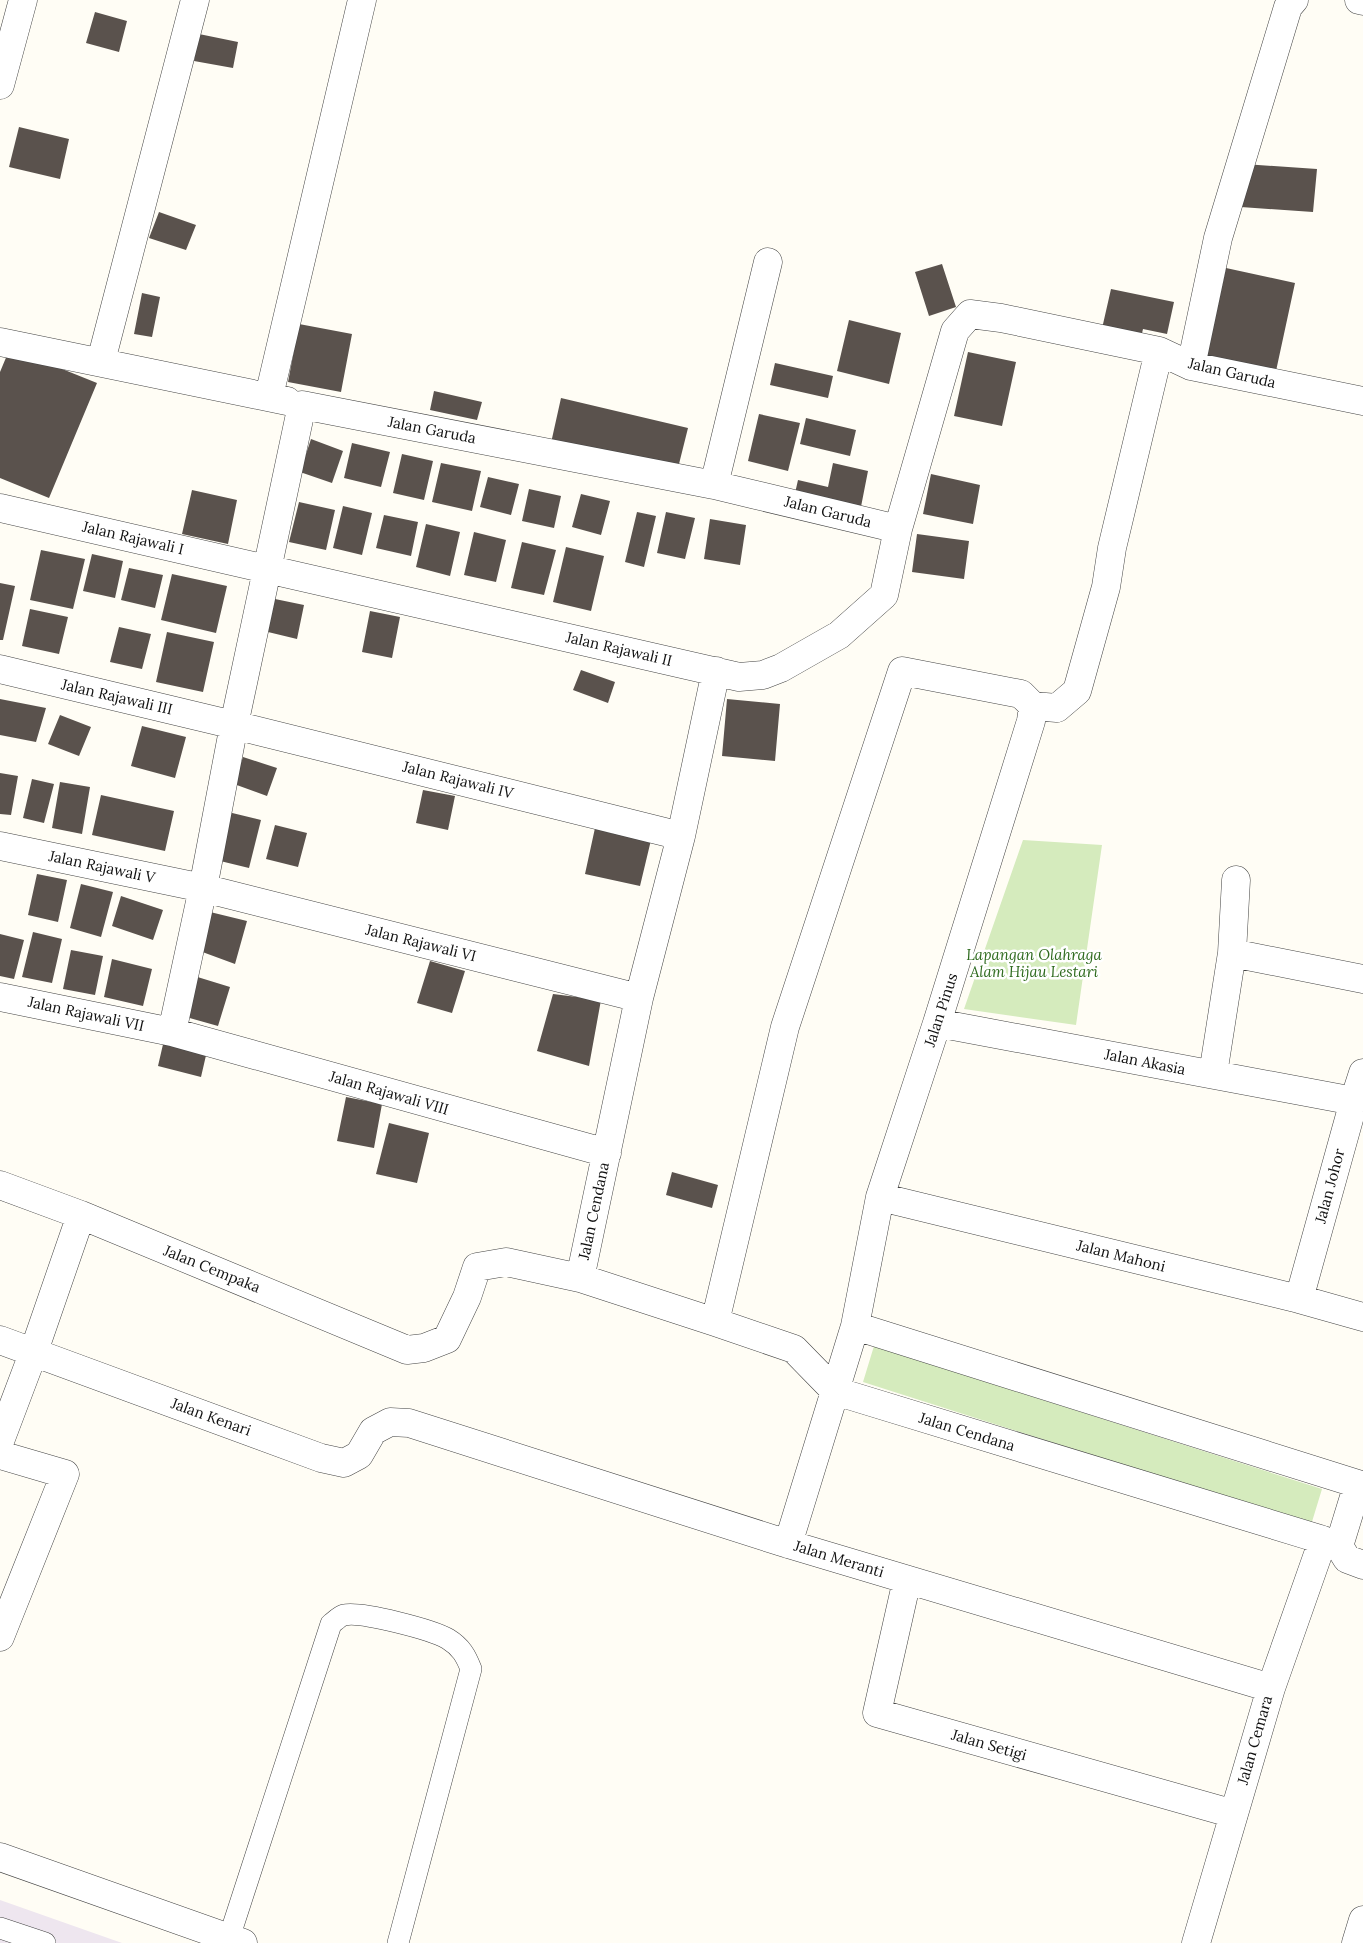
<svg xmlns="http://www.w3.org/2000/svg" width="1363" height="1943" viewBox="0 0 1363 1943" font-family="Lora,serif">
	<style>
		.industrial { fill: #eee6ef }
		.green { fill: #d5ebbd }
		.building { fill: #5a524d }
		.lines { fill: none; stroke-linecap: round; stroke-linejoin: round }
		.lane-casing { stroke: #444; stroke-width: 22 }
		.street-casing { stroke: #444; stroke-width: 29 }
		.lane { stroke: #fff; stroke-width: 21 }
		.street { stroke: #fff; stroke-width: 28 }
		.labels { text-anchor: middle; stroke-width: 5; stroke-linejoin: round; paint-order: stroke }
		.street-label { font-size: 15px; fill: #111; stroke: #fff }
		.park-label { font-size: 15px; font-style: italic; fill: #2f6b1f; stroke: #fff }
	</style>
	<rect width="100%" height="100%" fill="#fffdf5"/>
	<path class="industrial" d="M 0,1900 L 122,1943 L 0,1943 Z"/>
	<path class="green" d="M 1023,840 L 1102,845 L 1076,1025 L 964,1009 Z
		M 874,1346 L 1322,1489 L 1311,1525 L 863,1382 Z"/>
	<path class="building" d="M 95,12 L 127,21 L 119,52 L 86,43 Z
		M 199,34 L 238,42 L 233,68 L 194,61 Z
		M 19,127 L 69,139 L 60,179 L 9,167 Z
		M 1244,164 L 1317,169 L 1313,212 L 1241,207 Z
		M 159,212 L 196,225 L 186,250 L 149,238 Z
		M 942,264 L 956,307 L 929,316 L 915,272 Z
		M 1226,268 L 1295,283 L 1276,371 L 1207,357 Z
		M 1111,289 L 1174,302 L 1167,334 L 1143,329 L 1140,342 L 1101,333 Z
		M 142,293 L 160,297 L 152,337 L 134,334 Z
		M 849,320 L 901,333 L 889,384 L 837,371 Z
		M 299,324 L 352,334 L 341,392 L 288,382 Z
		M 10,348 L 97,383 L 49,498 L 0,478 L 0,372 Z
		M 968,352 L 1016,362 L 1002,426 L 954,416 Z
		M 775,363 L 833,376 L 828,398 L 770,385 Z
		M 434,391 L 482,402 L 477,420 L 430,410 Z
		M 561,398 L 688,428 L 677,472 L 551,443 Z
		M 759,414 L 800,423 L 788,471 L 748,461 Z
		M 806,418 L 856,430 L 850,456 L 800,444 Z
		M 311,439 L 343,451 L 332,483 L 300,472 Z
		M 352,443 L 390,452 L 381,487 L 344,478 Z
		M 402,454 L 433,461 L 424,500 L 393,493 Z
		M 441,463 L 481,471 L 472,511 L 432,502 Z
		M 833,463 L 868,471 L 859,517 L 793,502 L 798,480 L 828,487 Z
		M 931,474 L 980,485 L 973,524 L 923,514 Z
		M 488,477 L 519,484 L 511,515 L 480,507 Z
		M 529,489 L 561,496 L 554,528 L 522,521 Z
		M 192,490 L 237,500 L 228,544 L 182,534 Z
		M 581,494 L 610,501 L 601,535 L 572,527 Z
		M 299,502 L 335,510 L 326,550 L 289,542 Z
		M 343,506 L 372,513 L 362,555 L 333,548 Z
		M 637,512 L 656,516 L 644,567 L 625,562 Z
		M 666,512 L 695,518 L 685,559 L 657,553 Z
		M 384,515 L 418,522 L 411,556 L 376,548 Z
		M 710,519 L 746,525 L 740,565 L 704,559 Z
		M 426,524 L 460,532 L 450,576 L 416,567 Z
		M 474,532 L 506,540 L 496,582 L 464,575 Z
		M 917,534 L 969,541 L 964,579 L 912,572 Z
		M 522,542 L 556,550 L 544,595 L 511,588 Z
		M 566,547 L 604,556 L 591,611 L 553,602 Z
		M 41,550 L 85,559 L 73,609 L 30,600 Z
		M 92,554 L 123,561 L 115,598 L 83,591 Z
		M 129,568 L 163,575 L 155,608 L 121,600 Z
		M 172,574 L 227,586 L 216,633 L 161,620 Z
		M 0,583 L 15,586 L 3,640 L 0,640 Z
		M 275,599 L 304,605 L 297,639 L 268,632 Z
		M 30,609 L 68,617 L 59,654 L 22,646 Z
		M 370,611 L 400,617 L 392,658 L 362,652 Z
		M 119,627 L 151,634 L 142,669 L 110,662 Z
		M 167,632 L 214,642 L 203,692 L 156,682 Z
		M 581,670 L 615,682 L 608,703 L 573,690 Z
		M 0,699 L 46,708 L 36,742 L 0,735 Z
		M 727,699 L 780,704 L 775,761 L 722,756 Z
		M 60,715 L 91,727 L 79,756 L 48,744 Z
		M 142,726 L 186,737 L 175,778 L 131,766 Z
		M 243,757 L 277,768 L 267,796 L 234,784 Z
		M 0,773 L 18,776 L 11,815 L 0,814 Z
		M 32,779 L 54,784 L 44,823 L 23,818 Z
		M 60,782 L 90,787 L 82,834 L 52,828 Z
		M 423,790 L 455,796 L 448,830 L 416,823 Z
		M 101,795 L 174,811 L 165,851 L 92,835 Z
		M 224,811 L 261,820 L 249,868 L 212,859 Z
		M 275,825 L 307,833 L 298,867 L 266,859 Z
		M 595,828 L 651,840 L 640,886 L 585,874 Z
		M 37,874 L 67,880 L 58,922 L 28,915 Z
		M 81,884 L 113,892 L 101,937 L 70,928 Z
		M 121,896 L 163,910 L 153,940 L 112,926 Z
		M 206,911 L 247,921 L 235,964 L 197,950 Z
		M 33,932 L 62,939 L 52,983 L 22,977 Z
		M 0,934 L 24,940 L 14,979 L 0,976 Z
		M 71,950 L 103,956 L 95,995 L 63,989 Z
		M 112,959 L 152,969 L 143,1006 L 104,997 Z
		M 430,961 L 465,971 L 452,1013 L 417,1003 Z
		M 191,975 L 230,987 L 218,1026 L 179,1015 Z
		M 553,994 L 601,1000 L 589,1066 L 537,1051 Z
		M 164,1040 L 207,1051 L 201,1077 L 158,1066 Z
		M 346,1097 L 382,1104 L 374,1148 L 337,1141 Z
		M 389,1123 L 429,1133 L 417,1183 L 376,1174 Z
		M 672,1172 L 718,1185 L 712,1208 L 666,1195 Z"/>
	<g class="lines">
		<defs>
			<path id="lane" d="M 0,1928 L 45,1943
				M 229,1938 L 331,1624 C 335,1621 340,1616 344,1615 C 361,1611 433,1630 448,1639 C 461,1647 466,1656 471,1669 L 398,1943"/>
			<path id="street" d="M 1359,0 L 1363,1
				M 0,85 L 23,0
				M 0,342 L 287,401
				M 101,361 L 195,0
				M 1191,366 L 1218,238 L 1288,7 L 1294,0
				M 269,396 L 362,0
				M 714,485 L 768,262
				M 0,508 L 739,677 L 763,675 L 781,668 L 839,635 L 884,595 L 898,529
				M 0,669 L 234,725 L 681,836
				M 1033,706 L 1057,708 L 1077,691 L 1106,587 L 1112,548 L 1159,351
				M 0,846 L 203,888 L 639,998
				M 1232,953 L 1363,979
				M 0,997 L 172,1032 L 607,1153
				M 937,1023 L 1354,1101
				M 172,1032 L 203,888 L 234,725 L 302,405 L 714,485 L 898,529 L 955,331 L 970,314 L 1001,318 L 1159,351 L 1191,366 L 1363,401
				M 1213,1074 L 1232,953 L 1236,880
				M 0,1185 L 81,1215 L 407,1350 L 424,1348 L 447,1339 L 467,1297 L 477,1267 L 506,1262 L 580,1278 L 715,1322 L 794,1349 L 835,1391 L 1323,1540 L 1339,1546 L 1347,1559 L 1363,1565
				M 880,1197 L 1299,1299 L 1363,1317
				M 582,1269 L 639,998 L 681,836 L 716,671
				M 1299,1299 L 1354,1101 L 1363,1073
				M 715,1322 L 785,1027 L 902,671 L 1021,694 L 1033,706 L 1031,721 L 937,1023 L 880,1197 L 855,1326 L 788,1544
				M 855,1326 L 1358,1484 L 1339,1546
				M 0,1340 L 321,1458 L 344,1463 L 359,1455 L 373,1431 L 390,1422 L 409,1423 L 788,1544 L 1271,1688
				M 0,1441 L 34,1351 L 81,1215
				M 0,1455 L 65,1474 L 0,1637
				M 907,1580 L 877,1713 L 1234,1814
				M 0,1857 L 243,1943
				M 1196,1943 L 1271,1688 L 1323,1540
				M 1356,1943 L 1363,1920"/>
		</defs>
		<use href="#lane" class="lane-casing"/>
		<use href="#street" class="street-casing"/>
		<use href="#lane" class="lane"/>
		<use href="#street" class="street"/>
	</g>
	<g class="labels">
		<g class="street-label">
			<text transform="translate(1232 373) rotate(13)" y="5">Jalan Garuda</text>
			<text transform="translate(432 430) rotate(11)" y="5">Jalan Garuda</text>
			<text transform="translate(828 512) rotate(14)" y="5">Jalan Garuda</text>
			<text transform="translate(133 538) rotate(13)" y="5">Jalan Rajawali I</text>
			<text transform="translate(619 649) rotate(13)" y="5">Jalan Rajawali II</text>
			<text transform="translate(117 697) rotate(13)" y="5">Jalan Rajawali III</text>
			<text transform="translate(458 780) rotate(14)" y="5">Jalan Rajawali IV</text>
			<text transform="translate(102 867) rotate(12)" y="5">Jalan Rajawali V</text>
			<text transform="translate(421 943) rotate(14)" y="5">Jalan Rajawali VI</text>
			<text transform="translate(941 1010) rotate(-72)" y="5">Jalan Pinus</text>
			<text transform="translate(86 1014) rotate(12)" y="5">Jalan Rajawali VII</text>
			<text transform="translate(1145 1062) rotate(11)" y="5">Jalan Akasia</text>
			<text transform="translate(389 1093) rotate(16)" y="5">Jalan Rajawali VIII</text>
			<text transform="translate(1330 1186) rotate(-75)" y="5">Jalan Johor</text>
			<text transform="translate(594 1211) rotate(-78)" y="5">Jalan Cendana</text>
			<text transform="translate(1121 1256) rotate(14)" y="5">Jalan Mahoni</text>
			<text transform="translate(212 1269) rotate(22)" y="5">Jalan Cempaka</text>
			<text transform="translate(211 1417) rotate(20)" y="5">Jalan Kenari</text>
			<text transform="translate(967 1432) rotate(17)" y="5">Jalan Cendana</text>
			<text transform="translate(839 1559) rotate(17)" y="5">Jalan Meranti</text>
			<text transform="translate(1255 1740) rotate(-74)" y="5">Jalan Cemara</text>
			<text transform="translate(989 1745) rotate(16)" y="5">Jalan Setigi</text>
		</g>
		<g class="park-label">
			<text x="1034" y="960">Lapangan Olahraga<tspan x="1034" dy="17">Alam Hijau Lestari</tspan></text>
		</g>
	</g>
</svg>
